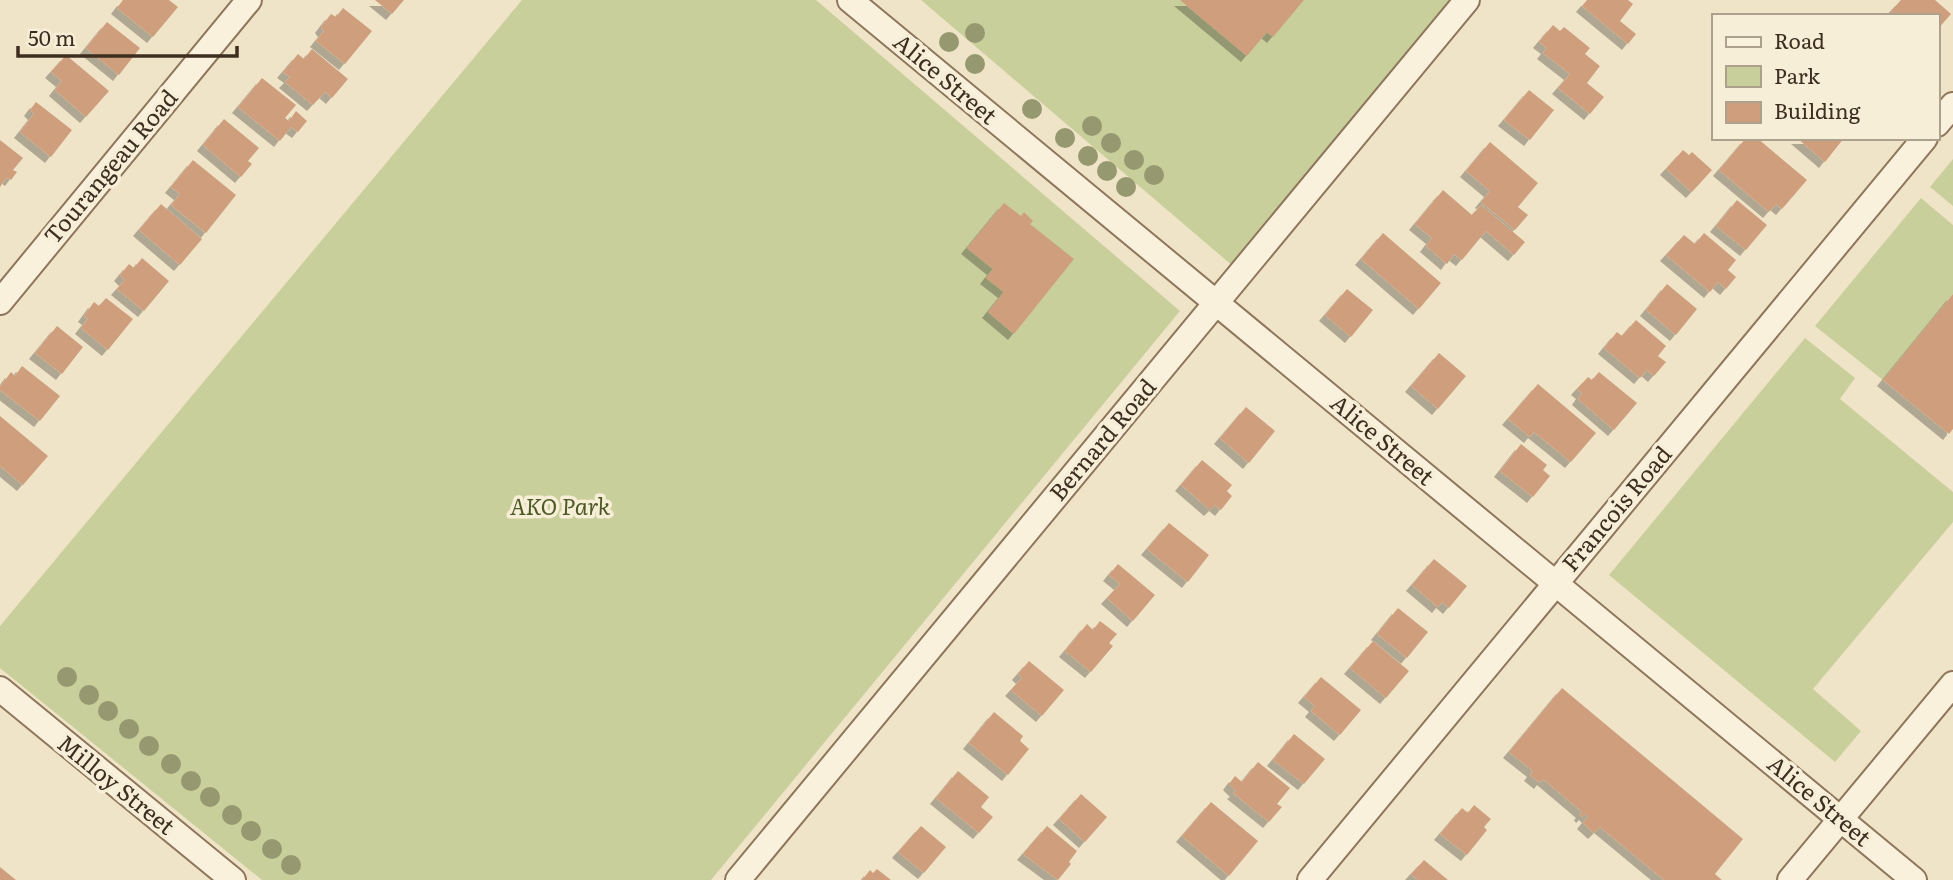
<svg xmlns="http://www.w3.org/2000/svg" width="1953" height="880" viewBox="0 0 1953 880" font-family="Literata,serif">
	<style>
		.green { fill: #c9cf9b }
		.building { fill: #cf9f7d; filter: url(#shadow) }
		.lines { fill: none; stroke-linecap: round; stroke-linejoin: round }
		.street-casing { stroke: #8d765c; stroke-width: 28 }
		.street { stroke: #faf1dc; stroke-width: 24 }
		.tree { fill: #96986f }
		.labels { text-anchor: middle; stroke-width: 7; stroke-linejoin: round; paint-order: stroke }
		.street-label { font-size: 23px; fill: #3d2e20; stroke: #f7eed8 }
		.park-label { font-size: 23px; font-style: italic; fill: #4d5a26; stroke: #f7eed8 }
	</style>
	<defs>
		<filter id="shadow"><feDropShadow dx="-6" dy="6" stdDeviation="0" flood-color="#0004"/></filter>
	</defs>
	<rect width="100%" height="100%" fill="#f0e4c8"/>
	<path class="green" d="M 522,0 L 816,0 L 1180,311 L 711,880 L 262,880 L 0,668 L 0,626 Z
		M 921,0 L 1455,0 L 1234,267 Z
		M 1953,159 L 1953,206 L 1930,187 Z
		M 1921,198 L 1953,225 L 1953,294 L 1883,380 L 1815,326 Z
		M 1805,338 L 1855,378 L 1840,399 L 1953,492 L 1953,522 L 1813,689 L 1861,731 L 1835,762 L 1609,575 Z"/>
	<path class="building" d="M 123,0 L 169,0 L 178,7 L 153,37 L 117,8 Z
		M 375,0 L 404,0 L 392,14 Z
		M 1180,0 L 1304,0 L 1273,37 L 1267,32 L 1247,56 Z
		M 1587,0 L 1628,0 L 1633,4 L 1620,21 L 1636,34 L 1628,44 L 1582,6 Z
		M 1901,0 L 1935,0 L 1951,14 L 1937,30 L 1937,16 L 1897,16 L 1891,11 Z
		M 343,8 L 372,31 L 345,64 L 316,41 L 324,31 L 321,27 L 327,19 L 331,14 L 336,17 Z
		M 107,22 L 140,48 L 119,75 L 86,48 Z
		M 1553,25 L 1560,31 L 1564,27 L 1590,48 L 1585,54 L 1600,66 L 1587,83 L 1604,97 L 1590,114 L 1558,88 L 1570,74 L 1543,53 L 1547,48 L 1539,42 Z
		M 312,49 L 348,79 L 332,98 L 325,92 L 313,105 L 285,82 L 290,77 L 283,72 L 298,54 L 304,59 Z
		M 66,55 L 109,91 L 86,117 L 55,90 L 62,81 L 51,72 Z
		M 262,78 L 296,105 L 285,118 L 289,121 L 296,111 L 307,121 L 298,132 L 291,127 L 280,141 L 238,107 Z
		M 1529,90 L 1554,110 L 1530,140 L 1504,120 Z
		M 36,102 L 72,130 L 51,157 L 20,132 L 34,114 L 30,110 Z
		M 224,119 L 259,148 L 248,161 L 252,164 L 241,177 L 203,145 Z
		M 1746,138 L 1757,138 L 1807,180 L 1782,209 L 1776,204 L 1769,212 L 1719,170 Z
		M 1797,138 L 1844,138 L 1825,162 Z
		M 0,140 L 23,158 L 13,170 L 17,172 L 11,180 L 7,177 L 0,187 Z
		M 1490,142 L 1538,183 L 1518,207 L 1528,215 L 1515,230 L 1481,202 L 1490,191 L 1466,171 Z
		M 1683,150 L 1689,155 L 1692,152 L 1712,170 L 1692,192 L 1666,169 Z
		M 193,160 L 236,195 L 206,233 L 171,205 L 180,194 L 171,187 Z
		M 1443,190 L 1472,215 L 1481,205 L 1525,242 L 1514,255 L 1486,231 L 1462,260 L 1454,254 L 1447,264 L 1426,246 L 1432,238 L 1415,224 Z
		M 1737,200 L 1767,225 L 1746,250 L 1716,226 Z
		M 1004,203 L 1021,216 L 1024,212 L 1033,221 L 1030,224 L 1074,259 L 1014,334 L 988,312 L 1004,292 L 986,278 L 993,269 L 967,248 Z
		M 161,204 L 202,239 L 180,265 L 139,230 Z
		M 1383,233 L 1441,283 L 1419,309 L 1361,259 Z
		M 1704,233 L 1736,260 L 1728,270 L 1736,277 L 1726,289 L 1718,282 L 1710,292 L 1666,255 L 1684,235 L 1695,244 Z
		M 142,258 L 169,281 L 144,311 L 117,289 L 125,280 L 120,275 L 129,264 L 134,268 Z
		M 1667,284 L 1697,309 L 1676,335 L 1646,310 Z
		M 1347,289 L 1373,310 L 1351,337 L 1325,315 Z
		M 1953,294 L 1953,429 L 1949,434 L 1883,380 Z
		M 106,298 L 133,319 L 108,350 L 81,328 L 88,319 L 84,316 L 94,302 L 99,306 Z
		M 1636,320 L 1666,346 L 1658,356 L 1666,362 L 1654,376 L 1647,370 L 1640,378 L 1604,348 L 1617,332 L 1622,336 Z
		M 57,326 L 83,347 L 62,374 L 35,353 Z
		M 1439,353 L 1466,376 L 1438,409 L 1411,386 Z
		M 22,366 L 60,396 L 40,421 L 0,390 L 0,387 L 11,372 L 15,376 Z
		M 1599,372 L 1637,403 L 1614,430 L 1578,399 L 1582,393 L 1577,389 L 1588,377 L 1592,380 Z
		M 1538,384 L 1596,433 L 1571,462 L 1534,432 L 1530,437 L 1508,419 Z
		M 1246,407 L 1275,431 L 1249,463 L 1220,438 Z
		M 0,416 L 48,456 L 23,485 L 0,466 Z
		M 1521,444 L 1547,465 L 1543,470 L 1550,476 L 1533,497 L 1500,471 Z
		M 1202,460 L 1232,485 L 1227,491 L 1232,496 L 1221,510 L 1215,505 L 1210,510 L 1181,485 Z
		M 1169,523 L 1209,555 L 1188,582 L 1147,549 Z
		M 1434,559 L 1467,586 L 1449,608 L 1442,602 L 1438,607 L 1412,585 Z
		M 1118,564 L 1155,595 L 1133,621 L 1107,598 L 1120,584 L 1109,575 Z
		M 1398,608 L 1428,632 L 1407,658 L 1377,634 Z
		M 1100,621 L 1117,634 L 1109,643 L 1113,646 L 1091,672 L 1065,651 L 1087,624 L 1093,630 Z
		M 1373,641 L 1409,671 L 1386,698 L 1350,668 Z
		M 1029,661 L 1064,690 L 1042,716 L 1011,690 L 1022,678 L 1018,674 Z
		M 1321,677 L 1361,710 L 1340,735 L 1311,711 L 1315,706 L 1304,697 Z
		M 1562,688 L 1743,839 L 1715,874 L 1722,880 L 1664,880 L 1600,827 L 1594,833 L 1583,823 L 1588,817 L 1585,814 L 1582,817 L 1580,814 L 1582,812 L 1543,779 L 1540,783 L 1530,775 L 1533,771 L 1509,752 Z
		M 994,712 L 1023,736 L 1020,741 L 1029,749 L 1008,775 L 969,743 Z
		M 1294,734 L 1325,759 L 1304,784 L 1273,760 Z
		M 1258,762 L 1290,788 L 1277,804 L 1282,807 L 1269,822 L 1233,793 L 1236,791 L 1229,784 L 1235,776 L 1242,782 Z
		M 958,771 L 989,797 L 981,807 L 993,817 L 979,833 L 936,798 Z
		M 1081,794 L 1107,817 L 1085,842 L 1059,819 Z
		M 1211,802 L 1258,841 L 1229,876 L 1182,836 Z
		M 1474,805 L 1491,819 L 1484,827 L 1487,830 L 1467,855 L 1440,834 L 1462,808 L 1468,813 Z
		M 921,826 L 946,847 L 924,873 L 898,852 Z
		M 1047,826 L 1077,851 L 1069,862 L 1071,864 L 1058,880 L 1023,854 Z
		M 1424,860 L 1448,880 L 1418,880 L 1411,874 Z
		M 0,867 L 16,880 L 0,880 Z
		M 877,869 L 891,880 L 862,880 L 870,870 L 873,873 Z"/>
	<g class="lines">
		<defs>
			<path id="street" d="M 850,0 L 1914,880
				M 1937,124 L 1953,105
				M 0,302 L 249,0
				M 0,689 L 233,880
				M 738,880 L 1467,0
				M 1310,880 L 1925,138
				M 1790,880 L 1953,684"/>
		</defs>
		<use href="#street" class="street-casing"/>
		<use href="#street" class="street"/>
	</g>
	<g class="tree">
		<circle cx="975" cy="33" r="10"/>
		<circle cx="949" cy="42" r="10"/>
		<circle cx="975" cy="64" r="10"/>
		<circle cx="1032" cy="109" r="10"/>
		<circle cx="1092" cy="126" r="10"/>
		<circle cx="1065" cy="138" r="10"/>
		<circle cx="1111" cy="143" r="10"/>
		<circle cx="1088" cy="156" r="10"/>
		<circle cx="1134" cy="160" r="10"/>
		<circle cx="1107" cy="171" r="10"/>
		<circle cx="1154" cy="175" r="10"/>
		<circle cx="1126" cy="187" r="10"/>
		<circle cx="67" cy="677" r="10"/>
		<circle cx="89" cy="695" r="10"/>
		<circle cx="108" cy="711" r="10"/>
		<circle cx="129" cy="729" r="10"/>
		<circle cx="149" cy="746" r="10"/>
		<circle cx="171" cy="764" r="10"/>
		<circle cx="191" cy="781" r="10"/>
		<circle cx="210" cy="797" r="10"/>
		<circle cx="232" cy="815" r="10"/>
		<circle cx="251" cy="831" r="10"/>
		<circle cx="272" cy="849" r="10"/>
		<circle cx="291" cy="865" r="10"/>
	</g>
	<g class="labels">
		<g class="street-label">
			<text transform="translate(945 79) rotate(40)" y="8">Alice Street</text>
			<text transform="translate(111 167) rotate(-50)" y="8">Tourangeau Road</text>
			<text transform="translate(1103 440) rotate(-50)" y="8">Bernard Road</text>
			<text transform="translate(1382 440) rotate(40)" y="8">Alice Street</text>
			<text transform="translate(1617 509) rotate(-50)" y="8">Francois Road</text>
			<text transform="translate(116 785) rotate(39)" y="8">Milloy Street</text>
			<text transform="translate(1819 801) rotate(40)" y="8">Alice Street</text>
		</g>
		<g class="park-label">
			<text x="560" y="515">AKO Park</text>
		</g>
	</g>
	<rect x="1712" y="14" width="228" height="126" fill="#f7eed8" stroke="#ada18e" stroke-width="2"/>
	<rect x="1726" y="37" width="35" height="10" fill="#faf1dc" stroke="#ada18e" stroke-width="2"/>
	<text x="1774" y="49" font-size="21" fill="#3d2e20">Road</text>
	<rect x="1726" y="66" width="35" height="21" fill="#c9cf9b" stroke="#ada18e" stroke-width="2"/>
	<text x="1774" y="84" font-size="21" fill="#3d2e20">Park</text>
	<rect x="1726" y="102" width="35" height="21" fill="#cf9f7d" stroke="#ada18e" stroke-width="2"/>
	<text x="1774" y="119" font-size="21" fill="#3d2e20">Building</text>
	<path d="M18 46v10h219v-10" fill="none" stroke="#3d2e20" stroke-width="3.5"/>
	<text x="28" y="46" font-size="21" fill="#3d2e20" stroke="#f7eed8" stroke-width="5" paint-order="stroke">50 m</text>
</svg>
